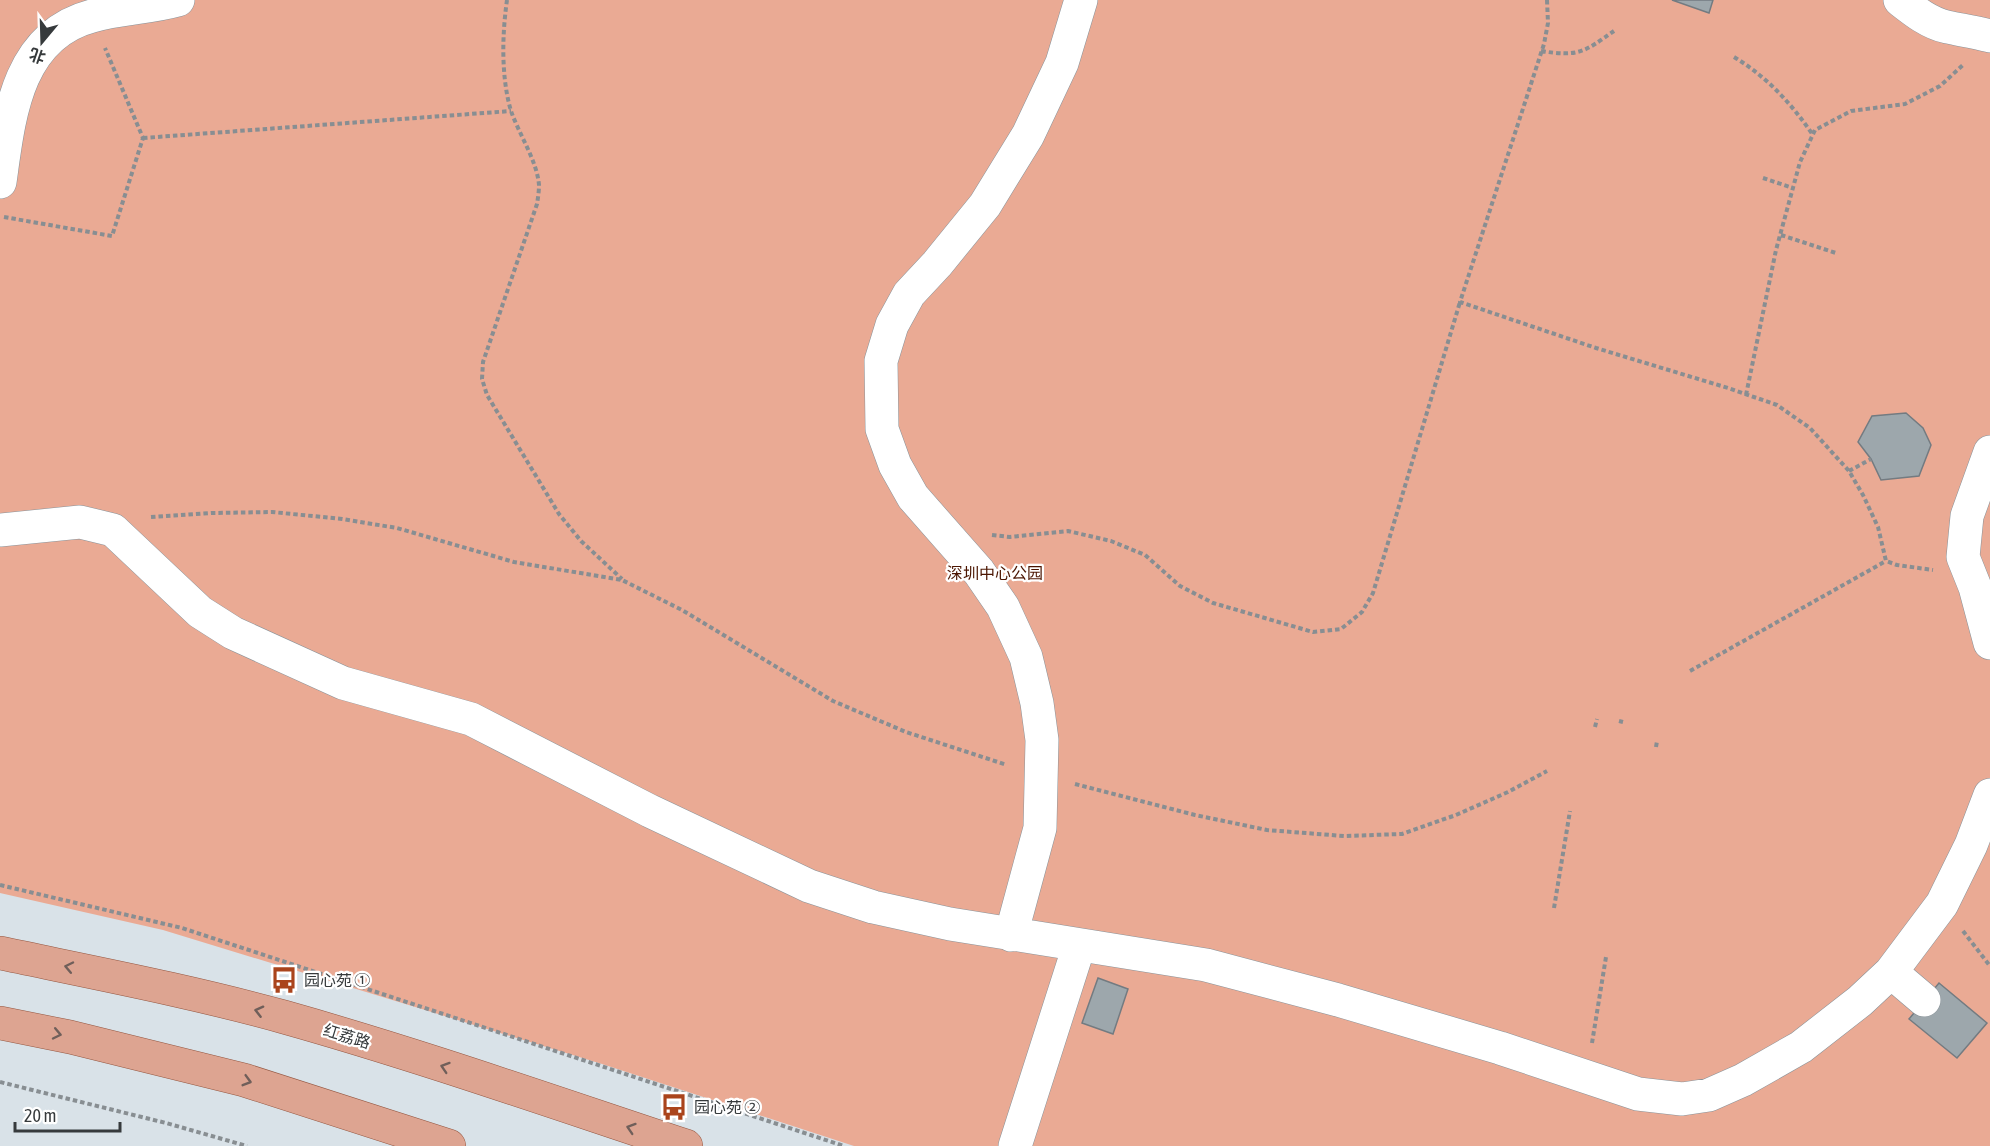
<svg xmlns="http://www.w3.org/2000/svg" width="1990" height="1146" viewBox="0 0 1990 1146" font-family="'Asap Condensed','Noto Sans SC',sans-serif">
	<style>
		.green { fill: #eaaa94 }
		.building { fill: #9da7ac; stroke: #737b81; stroke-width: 1.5 }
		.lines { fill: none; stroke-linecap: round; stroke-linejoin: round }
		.minor-casing { stroke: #8a9399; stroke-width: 34 }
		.major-casing { stroke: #945843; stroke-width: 34 }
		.path { stroke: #888e92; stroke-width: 4; stroke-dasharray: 4.5 3; stroke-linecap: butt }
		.minor { stroke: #fff; stroke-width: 33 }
		.major { stroke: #dda491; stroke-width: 33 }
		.oneway { stroke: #705f5a }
		.labels { text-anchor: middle; stroke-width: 4.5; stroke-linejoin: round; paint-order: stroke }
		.park-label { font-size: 16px; fill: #4b1501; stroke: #fff }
		.poi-label { font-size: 16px; fill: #363a3c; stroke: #fff; text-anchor: start }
		.street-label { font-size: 16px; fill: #363a3c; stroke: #fff }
	</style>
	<rect width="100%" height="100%" fill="#d9e2e8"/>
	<path class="green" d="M 0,0 L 1990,0 L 1990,1146 L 854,1146 L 602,1064 L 163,930 L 0,893 Z"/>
	<path class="building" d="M 1672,0 L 1713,0 L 1709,13 Z
		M 1906,413 L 1923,428 L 1931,445 L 1919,476 L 1881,480 L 1871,459 L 1858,442 L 1872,416 Z
		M 1098,978 L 1128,989 L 1113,1034 L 1082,1023 Z
		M 1939,983 L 1987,1023 L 1957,1058 L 1909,1019 Z"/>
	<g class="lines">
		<defs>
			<path id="minor" d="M 1900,0 C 1914,11 1929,23 1947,27 C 1961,30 1976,32 1990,36
				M 0,182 C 9,118 16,36 92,16 C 120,8 150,8 178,0
				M 1990,452 L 1967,516 L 1963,557 L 1975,587 L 1990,643
				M 0,530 L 80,522 L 113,530 L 200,612 L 233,633 L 343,683 L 471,719 L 650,811 L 809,886 L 873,907 L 950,924 L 1206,965 L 1338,1000 L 1500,1048 L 1638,1094 L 1682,1099 L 1709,1095 L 1743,1080 L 1801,1047 L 1860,1001 L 1891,972 L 1942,904 L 1971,845 L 1990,795
				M 1011,935 L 1040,828 L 1042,740 L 1037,703 L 1026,657 L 1003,607 L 979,572 L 913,497 L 895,465 L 882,429 L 881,361 L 892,325 L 909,294 L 937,264 L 985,205 L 1028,135 L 1062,63 L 1081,0
				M 1891,972 L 1924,1000
				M 1015,1146 L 1079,946"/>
			<path id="major" d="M 0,953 C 95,973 190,991 284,1017 C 419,1055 553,1102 686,1146
				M 0,1023 L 70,1037 L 244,1080 L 449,1146"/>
		</defs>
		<use href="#minor" class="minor-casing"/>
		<use href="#major" class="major-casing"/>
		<path class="path" d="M 507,0 C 502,35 501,77 511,111 C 519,134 537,161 539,185 C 539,191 538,198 537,204 L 483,362 L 482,379 L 487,395 L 559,514 L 581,541 L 622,579
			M 1547,0 L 1548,23 L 1544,44 L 1460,302 L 1596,348 L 1728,388 L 1777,405 L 1810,428 L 1849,471 L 1863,495 L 1878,527 L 1886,561 L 1897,565 L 1933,570
			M 1541,51 C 1579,57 1584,52 1614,31
			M 1734,57 C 1767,77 1791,103 1813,135
			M 143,138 L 511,111
			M 1763,178 L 1793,188
			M 4,217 L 112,236 L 143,138 L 105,48
			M 1781,235 L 1836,253
			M 1746,395 L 1776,250 L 1800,162 L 1815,130 L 1851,111 L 1905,104 L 1940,86 L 1963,65
			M 1849,471 L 1871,459
			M 151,517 L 211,513 L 272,512 L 342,519 L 397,528 L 514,562 L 622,580 L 682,610 L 833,701 L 906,732 L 1007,765
			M 992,535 L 1010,537 L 1068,531 L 1111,541 L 1145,555 L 1180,586 L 1213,603 L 1313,632 L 1341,629 L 1362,612 L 1373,593 L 1460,302
			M 1690,671 L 1886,561
			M 1619,721 L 1623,722
			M 1595,727 L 1597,719
			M 1656,747 L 1657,741
			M 1075,784 L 1195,815 L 1267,830 L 1344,836 L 1402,834 L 1456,815 L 1508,792 L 1547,771
			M 0,885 L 182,928 L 844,1146
			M 1554,908 L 1570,811
			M 1963,931 L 1990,966
			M 1592,1043 L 1606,957
			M 0,1082 L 166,1123 L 247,1146"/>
		<use href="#minor" class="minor"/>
		<use href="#major" class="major"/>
	</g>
	<defs><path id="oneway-chevron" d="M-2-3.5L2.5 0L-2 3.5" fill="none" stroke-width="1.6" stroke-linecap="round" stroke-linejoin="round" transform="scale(1.5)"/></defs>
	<g class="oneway">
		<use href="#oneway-chevron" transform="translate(69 967) rotate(-168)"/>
		<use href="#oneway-chevron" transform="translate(259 1011) rotate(-166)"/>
		<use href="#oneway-chevron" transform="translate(57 1034) rotate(12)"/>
		<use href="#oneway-chevron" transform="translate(445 1067) rotate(-162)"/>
		<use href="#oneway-chevron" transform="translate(247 1081) rotate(16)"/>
		<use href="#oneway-chevron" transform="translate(631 1128) rotate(-162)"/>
	</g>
	<defs>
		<symbol id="bus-bare" viewBox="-9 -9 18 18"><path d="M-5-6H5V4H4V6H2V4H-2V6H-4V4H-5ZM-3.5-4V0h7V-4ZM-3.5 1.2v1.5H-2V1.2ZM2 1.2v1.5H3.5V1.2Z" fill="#aa441c" stroke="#fff" stroke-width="2.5" paint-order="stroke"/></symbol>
	</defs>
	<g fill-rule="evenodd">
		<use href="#bus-bare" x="265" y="961" width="38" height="38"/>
		<use href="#bus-bare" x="655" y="1088" width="38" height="38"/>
	</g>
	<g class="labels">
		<g class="park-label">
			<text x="995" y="579">深圳中心公园</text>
		</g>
		<g class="poi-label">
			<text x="304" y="986">园心苑 ①</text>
			<text x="694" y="1113">园心苑 ②</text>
		</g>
		<g class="street-label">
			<text transform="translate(347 1036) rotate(17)" y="6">红荔路</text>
		</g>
	</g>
	<g transform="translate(42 42) rotate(199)" stroke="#ffffff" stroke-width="4.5" paint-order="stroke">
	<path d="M0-4.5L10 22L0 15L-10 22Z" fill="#363a3c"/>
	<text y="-9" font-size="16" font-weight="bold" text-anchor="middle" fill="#363a3c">北</text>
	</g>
	<path d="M15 1122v9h105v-9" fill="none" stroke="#363a3c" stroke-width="3"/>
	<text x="24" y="1122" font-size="18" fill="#363a3c" stroke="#ffffff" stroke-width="4.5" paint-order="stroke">20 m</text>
</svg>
